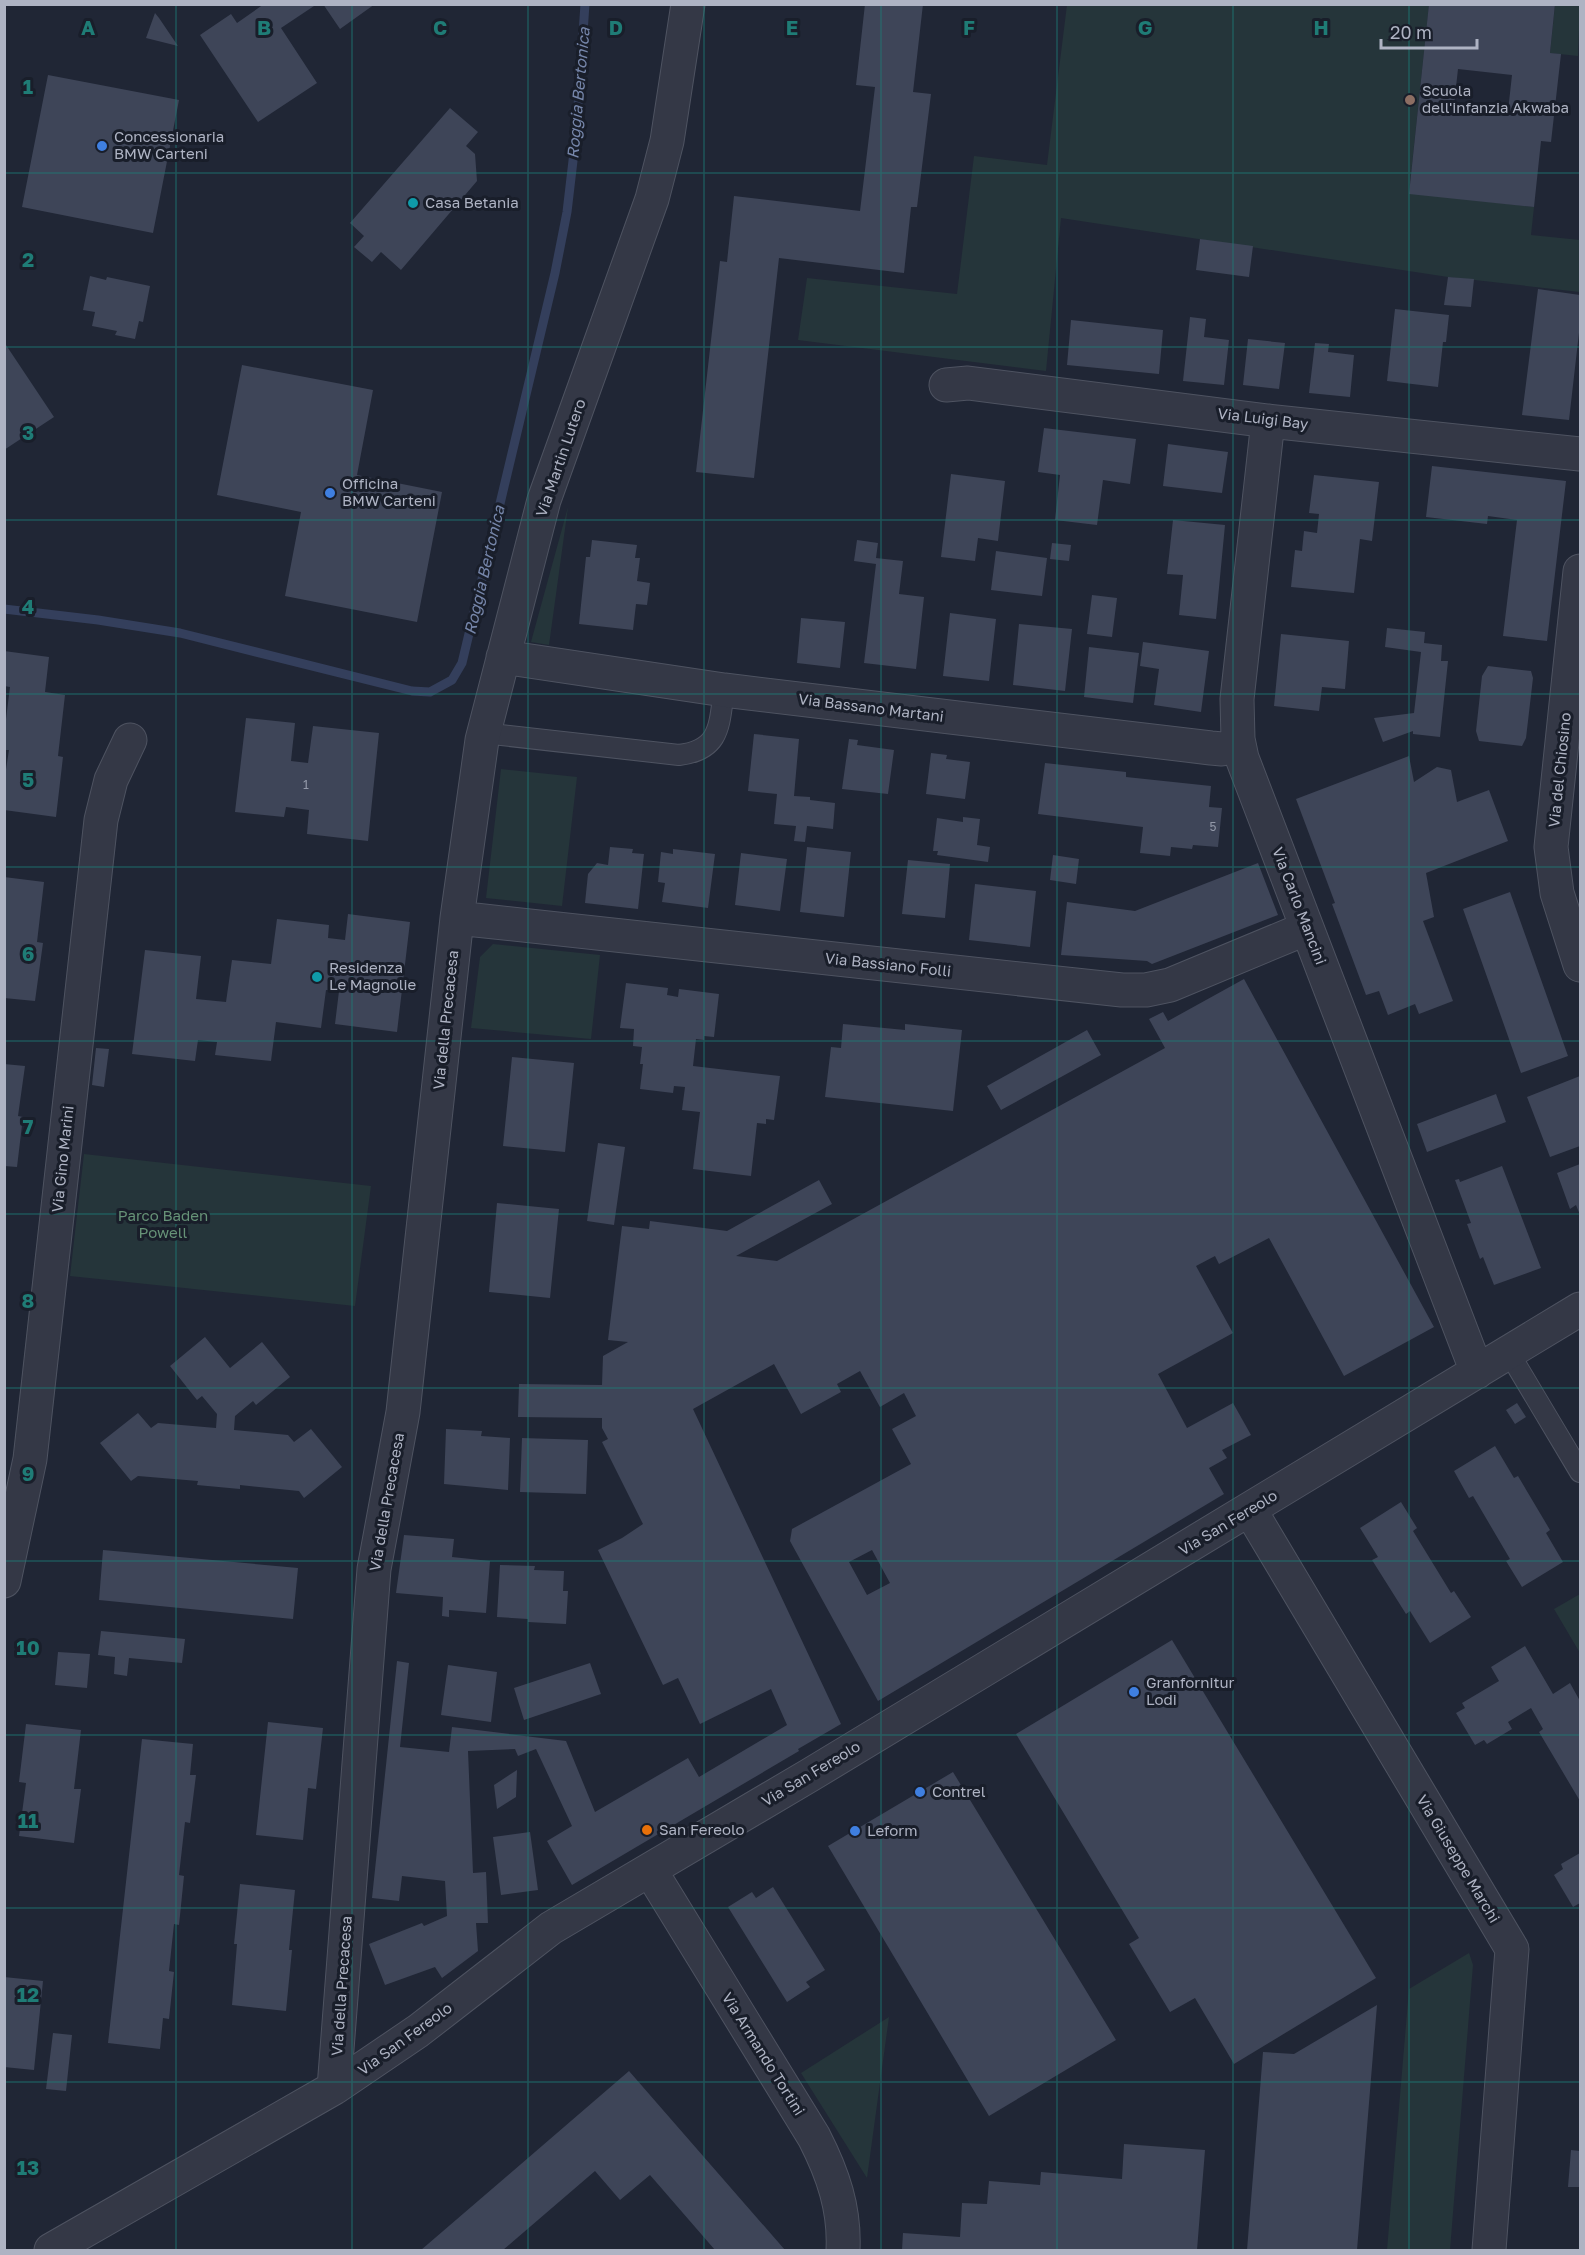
<svg xmlns="http://www.w3.org/2000/svg" width="1585" height="2255" viewBox="0 0 1585 2255" font-family="'Golos Text',sans-serif">
	<style>
		.green { fill: #25353a }
		.lines { fill: none; stroke-linecap: round; stroke-linejoin: round }
		.stream { stroke: #343f5c; stroke-width: 9 }
		.building { fill: #3e4558; fill-rule: evenodd }
		.lane-casing { stroke: #4e5361; stroke-width: 22 }
		.street-casing { stroke: #4e5361; stroke-width: 35 }
		.lane { stroke: #343846; stroke-width: 20 }
		.street { stroke: #343846; stroke-width: 33 }
		.grid { fill: none; stroke: #1f7c76; stroke-width: 1.5; stroke-opacity: 0.55 }
		.education-dot { fill: #8d6e63; stroke: #191e2a; stroke-width: 2 }
		.shop-dot { fill: #3f7fe0; stroke: #191e2a; stroke-width: 2 }
		.culture-dot { fill: #0f9aa8; stroke: #191e2a; stroke-width: 2 }
		.food-dot { fill: #e8710a; stroke: #191e2a; stroke-width: 2 }
		.labels { text-anchor: middle; stroke-width: 6; stroke-linejoin: round; paint-order: stroke }
		.number-label { font-size: 12px; fill: #9298a8 }
		.poi-label { font-size: 15px; fill: #aeb3c3; stroke: #191e2a; text-anchor: start }
		.street-label { font-size: 15px; fill: #aeb3c3; stroke: #191e2a }
		.park-label { font-size: 15px; fill: #669277; stroke: #191e2a }
		.water-label { font-size: 16px; font-style: italic; fill: #7686aa; stroke: #191e2a }
		.grid-label { font-size: 20px; text-anchor: middle; font-weight: bold; fill: #1f7c76; stroke: #191e2a; stroke-width: 6; stroke-linejoin: round; paint-order: stroke }
	</style>
	<rect width="100%" height="100%" fill="#202635"/>
	<path class="green" d="M 1067,5 L 1429,5 L 1409,193 L 1534,207 L 1531,235 L 1580,240 L 1580,292 L 1448,277 L 1061,218 L 1046,371 L 798,340 L 807,278 L 957,294 L 974,156 L 1047,165 Z
		M 1555,5 L 1580,5 L 1578,56 L 1550,53 Z
		M 568,507 L 549,645 L 531,642 Z
		M 501,769 L 577,777 L 562,906 L 486,898 Z
		M 493,944 L 600,955 L 591,1039 L 471,1028 L 480,957 Z
		M 84,1154 L 371,1186 L 355,1306 L 70,1276 Z
		M 1580,1594 L 1580,1653 L 1554,1609 Z
		M 1469,1953 L 1473,1965 L 1450,2250 L 1387,2250 L 1409,1989 Z
		M 889,2017 L 867,2178 L 801,2073 Z"/>
	<g class="lines">
		<path class="stream" d="M 4,609 L 98,620 L 180,633 L 412,691 L 430,692 L 452,680 L 462,663 L 555,273 L 567,212 L 576,135 L 585,4"/>
	</g>
	<path class="building" d="M 264,4 L 317,4 L 281,28 L 317,83 L 258,122 L 200,35 L 231,14 L 237,23 Z
		M 323,4 L 375,4 L 340,29 Z
		M 865,4 L 923,4 L 913,92 L 931,94 L 917,207 L 911,207 L 904,273 L 779,258 L 754,478 L 696,472 L 720,261 L 727,262 L 734,196 L 860,211 L 875,87 L 856,85 Z
		M 1429,4 L 1555,4 L 1550,53 L 1561,54 L 1551,142 L 1541,141 L 1534,207 L 1409,194 ZM 1458,69 L 1512,75 L 1508,111 L 1454,105 Z
		M 155,13 L 159,18 L 178,46 L 146,38 Z
		M 48,75 L 179,100 L 153,233 L 22,207 Z
		M 450,108 L 478,132 L 466,146 L 475,154 L 477,181 L 401,270 L 381,252 L 372,262 L 354,247 L 364,236 L 350,223 Z
		M 1200,239 L 1253,246 L 1249,277 L 1196,270 Z
		M 90,276 L 106,280 L 107,277 L 150,286 L 143,322 L 139,321 L 135,339 L 115,335 L 117,331 L 92,326 L 95,312 L 83,310 Z
		M 1448,277 L 1474,279 L 1471,307 L 1444,305 Z
		M 1538,289 L 1580,295 L 1580,324 L 1569,420 L 1522,415 Z
		M 1395,309 L 1449,315 L 1446,342 L 1443,342 L 1438,387 L 1387,381 Z
		M 1190,317 L 1206,319 L 1204,337 L 1229,340 L 1224,385 L 1183,381 Z
		M 1071,320 L 1163,330 L 1159,374 L 1067,365 Z
		M 1248,339 L 1285,343 L 1279,389 L 1243,385 Z
		M 4,342 L 54,417 L 4,450 Z
		M 1315,343 L 1329,344 L 1328,352 L 1354,355 L 1350,397 L 1309,393 Z
		M 242,365 L 373,390 L 357,475 L 442,492 L 417,622 L 285,596 L 301,512 L 217,495 Z
		M 1044,428 L 1136,439 L 1130,484 L 1103,480 L 1097,525 L 1055,520 L 1060,475 L 1038,472 Z
		M 1168,444 L 1228,452 L 1222,493 L 1163,486 Z
		M 1432,466 L 1566,481 L 1547,641 L 1503,636 L 1517,520 L 1488,516 L 1487,524 L 1426,517 Z
		M 951,474 L 1005,481 L 998,541 L 978,538 L 975,561 L 941,557 Z
		M 1314,475 L 1379,482 L 1372,541 L 1360,539 L 1354,593 L 1291,587 L 1295,550 L 1302,551 L 1304,531 L 1317,533 L 1319,514 L 1309,513 Z
		M 1173,520 L 1225,525 L 1216,619 L 1179,615 L 1183,575 L 1167,574 Z
		M 592,540 L 637,545 L 635,558 L 640,558 L 637,581 L 650,583 L 647,605 L 636,604 L 633,630 L 579,624 L 586,557 L 590,557 Z
		M 857,540 L 878,543 L 876,558 L 903,561 L 899,594 L 924,597 L 916,669 L 864,663 L 876,564 L 854,561 Z
		M 1052,543 L 1071,545 L 1069,561 L 1050,559 Z
		M 996,551 L 1047,558 L 1042,596 L 991,590 Z
		M 1092,595 L 1117,598 L 1112,637 L 1087,634 Z
		M 950,613 L 996,619 L 989,681 L 943,676 Z
		M 801,618 L 845,622 L 840,668 L 797,663 Z
		M 1019,624 L 1072,629 L 1065,691 L 1013,685 Z
		M 1387,628 L 1425,632 L 1424,643 L 1442,645 L 1441,661 L 1448,661 L 1440,737 L 1413,734 L 1413,731 L 1383,742 L 1374,718 L 1414,713 L 1421,652 L 1385,647 Z
		M 1281,634 L 1349,641 L 1345,689 L 1322,687 L 1319,711 L 1274,706 Z
		M 1143,642 L 1209,651 L 1201,712 L 1154,705 L 1159,669 L 1140,666 Z
		M 1089,647 L 1139,653 L 1133,703 L 1084,697 Z
		M 4,651 L 49,657 L 45,692 L 65,695 L 58,756 L 63,757 L 56,817 L 4,810 L 4,782 L 9,750 L 4,750 L 4,735 L 10,687 L 4,686 Z
		M 1488,666 L 1531,671 L 1533,678 L 1526,738 L 1522,746 L 1479,741 L 1476,731 L 1482,676 Z
		M 246,718 L 295,723 L 291,761 L 308,763 L 313,726 L 379,733 L 368,841 L 307,834 L 309,810 L 286,807 L 284,817 L 235,812 Z
		M 754,734 L 799,739 L 794,796 L 810,797 L 810,800 L 835,803 L 833,829 L 807,826 L 805,842 L 794,841 L 796,826 L 774,824 L 777,794 L 748,791 Z
		M 849,739 L 858,740 L 857,745 L 894,750 L 888,794 L 842,789 Z
		M 931,753 L 947,755 L 946,759 L 970,762 L 965,799 L 926,794 Z
		M 1409,756 L 1414,782 L 1437,767 L 1451,770 L 1457,802 L 1489,790 L 1508,841 L 1426,873 L 1434,917 L 1423,921 L 1453,1001 L 1419,1014 L 1415,1004 L 1388,1015 L 1379,991 L 1366,995 L 1332,904 L 1335,903 L 1296,799 Z
		M 1045,763 L 1126,772 L 1126,777 L 1211,786 L 1209,807 L 1222,808 L 1218,847 L 1193,845 L 1192,849 L 1171,847 L 1170,856 L 1140,853 L 1143,827 L 1038,814 Z
		M 963,817 L 980,819 L 977,845 L 990,847 L 988,862 L 937,855 L 938,851 L 933,851 L 937,818 L 963,822 Z
		M 610,847 L 633,849 L 632,853 L 644,854 L 638,909 L 585,903 L 588,874 L 597,863 L 608,865 Z
		M 807,847 L 851,852 L 844,917 L 800,912 Z
		M 673,849 L 715,854 L 708,908 L 662,902 L 665,883 L 658,882 L 661,852 L 673,854 Z
		M 741,853 L 787,859 L 780,911 L 735,905 Z
		M 1053,855 L 1079,859 L 1076,884 L 1050,880 Z
		M 908,860 L 950,864 L 945,918 L 902,914 Z
		M 1258,863 L 1278,915 L 1152,964 L 1147,961 L 1061,955 L 1067,902 L 1135,911 Z
		M 4,877 L 44,882 L 37,942 L 43,943 L 35,1001 L 4,998 Z
		M 975,884 L 1036,891 L 1030,947 L 969,940 Z
		M 1510,892 L 1568,1056 L 1521,1073 L 1463,909 Z
		M 348,914 L 410,922 L 397,1032 L 335,1024 L 339,991 L 326,990 L 321,1028 L 276,1022 L 271,1061 L 215,1055 L 217,1042 L 198,1040 L 195,1061 L 132,1054 L 145,950 L 201,956 L 196,999 L 226,1002 L 232,960 L 271,964 L 277,919 L 329,925 L 328,938 L 345,940 Z
		M 1244,979 L 1434,1327 L 1344,1376 L 1269,1238 L 1219,1264 L 1215,1256 L 1196,1266 L 1233,1333 L 1158,1374 L 1187,1428 L 1233,1403 L 1251,1435 L 1222,1450 L 1227,1458 L 1209,1468 L 1224,1494 L 878,1701 L 790,1541 L 792,1529 L 911,1464 L 892,1429 L 916,1416 L 904,1393 L 880,1407 L 860,1371 L 837,1384 L 841,1392 L 801,1414 L 774,1364 L 693,1409 L 841,1724 L 798,1749 L 799,1751 L 572,1885 L 547,1841 L 572,1826 L 536,1749 L 518,1756 L 515,1749 L 468,1751 L 473,1873 L 486,1872 L 488,1923 L 476,1923 L 478,1951 L 442,1978 L 435,1967 L 385,1985 L 369,1944 L 422,1923 L 424,1926 L 447,1916 L 445,1881 L 402,1876 L 399,1901 L 372,1898 L 397,1661 L 409,1663 L 400,1747 L 449,1752 L 452,1727 L 566,1741 L 595,1812 L 688,1758 L 699,1777 L 787,1725 L 771,1689 L 700,1724 L 678,1678 L 663,1685 L 598,1550 L 622,1538 L 643,1524 L 602,1442 L 608,1439 L 602,1428 L 602,1418 L 518,1417 L 519,1384 L 602,1385 L 603,1356 L 628,1342 L 608,1340 L 622,1226 L 649,1229 L 650,1221 L 727,1231 L 819,1180 L 832,1204 L 736,1256 L 777,1261 L 1165,1048 L 1149,1019 L 1163,1012 L 1168,1021 ZM 872,1550 L 890,1583 L 867,1595 L 849,1562 Z
		M 626,983 L 668,988 L 667,995 L 678,997 L 679,989 L 719,994 L 714,1037 L 704,1036 L 704,1040 L 696,1039 L 693,1066 L 780,1076 L 774,1120 L 766,1119 L 766,1124 L 757,1123 L 751,1176 L 693,1169 L 700,1112 L 682,1110 L 685,1087 L 674,1086 L 673,1093 L 640,1089 L 643,1064 L 640,1064 L 642,1047 L 633,1046 L 634,1029 L 620,1028 Z
		M 843,1024 L 905,1030 L 905,1024 L 962,1030 L 953,1111 L 825,1097 L 831,1047 L 841,1048 Z
		M 1087,1030 L 1101,1055 L 1001,1110 L 987,1086 Z
		M 96,1048 L 109,1049 L 104,1087 L 92,1085 Z
		M 512,1057 L 574,1063 L 565,1152 L 503,1146 Z
		M 4,1064 L 25,1066 L 18,1116 L 23,1117 L 17,1167 L 4,1166 Z
		M 1580,1076 L 1580,1146 L 1550,1157 L 1527,1097 Z
		M 1496,1094 L 1506,1122 L 1427,1152 L 1417,1124 Z
		M 598,1143 L 625,1147 L 614,1225 L 587,1221 Z
		M 1580,1164 L 1580,1215 L 1576,1205 L 1570,1209 L 1557,1173 Z
		M 1502,1166 L 1541,1268 L 1494,1285 L 1483,1257 L 1480,1259 L 1467,1224 L 1471,1223 L 1455,1180 L 1459,1179 L 1460,1182 Z
		M 497,1203 L 559,1209 L 550,1298 L 489,1292 Z
		M 205,1337 L 230,1368 L 262,1342 L 290,1377 L 256,1405 L 253,1401 L 235,1416 L 234,1430 L 288,1435 L 294,1442 L 311,1429 L 342,1467 L 304,1498 L 299,1491 L 240,1485 L 240,1489 L 197,1485 L 198,1481 L 138,1476 L 131,1481 L 100,1443 L 138,1413 L 151,1428 L 158,1423 L 216,1428 L 217,1414 L 202,1396 L 197,1400 L 170,1366 Z
		M 1517,1403 L 1526,1417 L 1515,1424 L 1506,1410 Z
		M 446,1429 L 482,1431 L 481,1436 L 510,1438 L 508,1490 L 444,1484 Z
		M 522,1438 L 588,1440 L 586,1494 L 520,1492 Z
		M 1495,1446 L 1514,1478 L 1518,1476 L 1550,1530 L 1546,1533 L 1563,1562 L 1522,1587 L 1506,1561 L 1510,1559 L 1473,1496 L 1469,1498 L 1454,1471 Z
		M 1401,1502 L 1417,1528 L 1413,1531 L 1451,1593 L 1454,1591 L 1471,1617 L 1430,1643 L 1410,1611 L 1406,1614 L 1372,1560 L 1378,1557 L 1360,1528 Z
		M 404,1535 L 454,1539 L 452,1557 L 490,1561 L 486,1613 L 449,1610 L 449,1617 L 442,1616 L 443,1597 L 396,1593 Z
		M 103,1550 L 298,1568 L 293,1619 L 99,1600 Z
		M 500,1565 L 535,1566 L 534,1570 L 564,1571 L 563,1591 L 568,1591 L 566,1624 L 528,1622 L 528,1619 L 497,1617 Z
		M 101,1631 L 185,1639 L 182,1663 L 129,1658 L 127,1676 L 114,1674 L 115,1657 L 98,1655 Z
		M 1172,1640 L 1376,1978 L 1234,2064 L 1195,1998 L 1170,2012 L 1129,1944 L 1139,1938 L 1016,1734 Z
		M 1525,1646 L 1553,1694 L 1570,1683 L 1580,1701 L 1580,1801 L 1539,1732 L 1543,1729 L 1531,1708 L 1508,1722 L 1512,1729 L 1487,1744 L 1484,1740 L 1475,1745 L 1456,1713 L 1465,1708 L 1462,1703 L 1499,1681 L 1491,1667 Z
		M 58,1652 L 90,1654 L 87,1688 L 55,1685 Z
		M 590,1663 L 601,1694 L 524,1720 L 514,1688 Z
		M 448,1665 L 497,1672 L 491,1722 L 441,1715 Z
		M 268,1722 L 323,1728 L 316,1789 L 308,1788 L 303,1840 L 256,1835 Z
		M 26,1724 L 81,1730 L 74,1789 L 81,1789 L 74,1843 L 19,1836 L 26,1783 L 19,1782 Z
		M 142,1739 L 193,1744 L 190,1775 L 196,1775 L 190,1823 L 185,1822 L 179,1875 L 184,1876 L 179,1925 L 174,1924 L 169,1971 L 174,1972 L 169,2019 L 163,2018 L 160,2049 L 108,2043 Z
		M 517,1770 L 516,1797 L 497,1809 L 494,1785 Z
		M 953,1772 L 1116,2040 L 989,2116 L 828,1846 Z
		M 530,1832 L 538,1890 L 501,1895 L 493,1837 Z
		M 1580,1853 L 1580,1903 L 1573,1907 L 1554,1875 L 1563,1869 L 1561,1864 Z
		M 240,1884 L 295,1890 L 289,1950 L 292,1950 L 286,2011 L 232,2005 L 237,1944 L 234,1944 Z
		M 773,1887 L 825,1970 L 806,1982 L 810,1987 L 787,2002 L 728,1907 L 752,1892 L 756,1898 Z
		M 4,1977 L 43,1981 L 34,2070 L 4,2067 Z
		M 1377,2005 L 1357,2250 L 1247,2250 L 1263,2052 L 1294,2054 Z
		M 53,2033 L 72,2035 L 66,2091 L 46,2089 Z
		M 629,2071 L 785,2250 L 715,2250 L 650,2175 L 620,2200 L 595,2171 L 503,2250 L 421,2250 Z
		M 1124,2144 L 1205,2150 L 1197,2250 L 902,2250 L 903,2233 L 960,2237 L 962,2203 L 987,2204 L 989,2181 L 1040,2185 L 1041,2172 L 1122,2179 Z
		M 1571,2150 L 1580,2151 L 1580,2187 L 1568,2187 Z"/>
	<g class="lines">
		<defs>
			<path id="lane" d="M 483,733 L 679,755 C 721,750 719,725 724,690
				M 1509,1353 L 1580,1472"/>
			<path id="street" d="M 946,385 L 968,383 L 1268,421 L 1580,454
				M 1268,421 L 1237,699 L 1238,739 L 1242,758 L 1477,1372
				M 1580,571 L 1551,847 L 1557,893 L 1580,965
				M 503,657 L 724,690 L 1211,748 L 1222,749 L 1239,745
				M 457,918 L 1122,990 L 1146,990 L 1170,985 L 1307,928
				M 1250,1510 L 1512,1949 L 1489,2250
				M 4,1581 L 30,1459 L 101,820 L 111,780 L 130,740
				M 650,1870 L 814,2137 C 833,2174 845,2209 843,2250
				M 334,2088 L 374,1569 L 403,1412 L 457,918 L 482,740 L 544,500 L 652,199 L 667,141 L 688,4
				M 51,2250 L 334,2088 L 418,2031 L 551,1928 L 810,1775 L 1580,1309"/>
		</defs>
		<use href="#lane" class="lane-casing"/>
		<use href="#street" class="street-casing"/>
		<use href="#lane" class="lane"/>
		<use href="#street" class="street"/>
	</g>
	<path class="grid" d="M 176,4 L 176,2250M 352,4 L 352,2250M 528,4 L 528,2250M 704,4 L 704,2250M 881,4 L 881,2250M 1057,4 L 1057,2250M 1233,4 L 1233,2250M 1409,4 L 1409,2250M 4,173 L 1580,173M 4,347 L 1580,347M 4,520 L 1580,520M 4,694 L 1580,694M 4,867 L 1580,867M 4,1041 L 1580,1041M 4,1214 L 1580,1214M 4,1388 L 1580,1388M 4,1561 L 1580,1561M 4,1735 L 1580,1735M 4,1908 L 1580,1908M 4,2082 L 1580,2082"/>
	<circle class="education-dot" cx="1410" cy="100" r="6"/>
	<g class="shop-dot">
		<circle cx="102" cy="146" r="6"/>
		<circle cx="330" cy="493" r="6"/>
		<circle cx="1134" cy="1692" r="6"/>
		<circle cx="920" cy="1792" r="6"/>
		<circle cx="855" cy="1831" r="6"/>
	</g>
	<g class="culture-dot">
		<circle cx="413" cy="203" r="6"/>
		<circle cx="317" cy="977" r="6"/>
	</g>
	<circle class="food-dot" cx="647" cy="1830" r="6"/>
	<g class="labels">
		<g class="number-label">
			<text x="306" y="789">1</text>
			<text x="1213" y="831">5</text>
		</g>
		<g class="poi-label">
			<text x="1422" y="96">Scuola<tspan x="1422" dy="17">dell'infanzia Akwaba</tspan></text>
			<text x="114" y="142">Concessionaria<tspan x="114" dy="17">BMW Carteni</tspan></text>
			<text x="425" y="208">Casa Betania</text>
			<text x="342" y="489">Officina<tspan x="342" dy="17">BMW Carteni</tspan></text>
			<text x="329" y="973">Residenza<tspan x="329" dy="17">Le Magnolie</tspan></text>
			<text x="1146" y="1688">Granfornitur<tspan x="1146" dy="17">Lodi</tspan></text>
			<text x="932" y="1797">Contrel</text>
			<text x="659" y="1835">San Fereolo</text>
			<text x="867" y="1836">Leform</text>
		</g>
		<g class="street-label">
			<text transform="translate(1263 419) rotate(7)" y="5">Via Luigi Bay</text>
			<text transform="translate(561 458) rotate(-71)" y="5">Via Martin Lutero</text>
			<text transform="translate(871 708) rotate(7)" y="5">Via Bassano Martani</text>
			<text transform="translate(1560 770) rotate(-84)" y="5">Via del Chiosino</text>
			<text transform="translate(1299 906) rotate(69)" y="5">Via Carlo Mancini</text>
			<text transform="translate(888 965) rotate(6)" y="5">Via Bassiano Folli</text>
			<text transform="translate(446 1020) rotate(-84)" y="5">Via della Precacesa</text>
			<text transform="translate(63 1159) rotate(-84)" y="5">Via Gino Marini</text>
			<text transform="translate(387 1502) rotate(-80)" y="5">Via della Precacesa</text>
			<text transform="translate(1228 1523) rotate(-31)" y="5">Via San Fereolo</text>
			<text transform="translate(811 1774) rotate(-31)" y="5">Via San Fereolo</text>
			<text transform="translate(1458 1859) rotate(59)" y="5">Via Giuseppe Marchi</text>
			<text transform="translate(342 1986) rotate(-86)" y="5">Via della Precacesa</text>
			<text transform="translate(405 2039) rotate(-36)" y="5">Via San Fereolo</text>
			<text transform="translate(763 2054) rotate(58)" y="5">Via Armando Tortini</text>
		</g>
		<g class="park-label">
			<text x="163" y="1221">Parco Baden<tspan x="163" dy="17">Powell</tspan></text>
		</g>
		<g class="water-label">
			<text transform="translate(578 93) rotate(-85)" y="6">Roggia Bertonica</text>
			<text transform="translate(484 570) rotate(-77)" y="6">Roggia Bertonica</text>
		</g>
	</g>
	<g class="grid-label">
		<text x="88" y="35">A</text>
		<text x="264" y="35">B</text>
		<text x="440" y="35">C</text>
		<text x="616" y="35">D</text>
		<text x="792" y="35">E</text>
		<text x="969" y="35">F</text>
		<text x="1145" y="35">G</text>
		<text x="1321" y="35">H</text>
		<text x="28" y="94">1</text>
		<text x="28" y="267">2</text>
		<text x="28" y="440">3</text>
		<text x="28" y="614">4</text>
		<text x="28" y="787">5</text>
		<text x="28" y="961">6</text>
		<text x="28" y="1134">7</text>
		<text x="28" y="1308">8</text>
		<text x="28" y="1481">9</text>
		<text x="28" y="1655">10</text>
		<text x="28" y="1828">11</text>
		<text x="28" y="2002">12</text>
		<text x="28" y="2175">13</text>
	</g>
	<rect width="1585" height="2255" fill="none" stroke="#aeb3c3" stroke-width="12"/>
	<path d="M1381 39v9h96v-9" fill="none" stroke="#aeb3c3" stroke-width="3"/>
	<text x="1390" y="39" font-size="18" fill="#aeb3c3" stroke="#191e2a" stroke-width="4.5" paint-order="stroke">20 m</text>
</svg>
